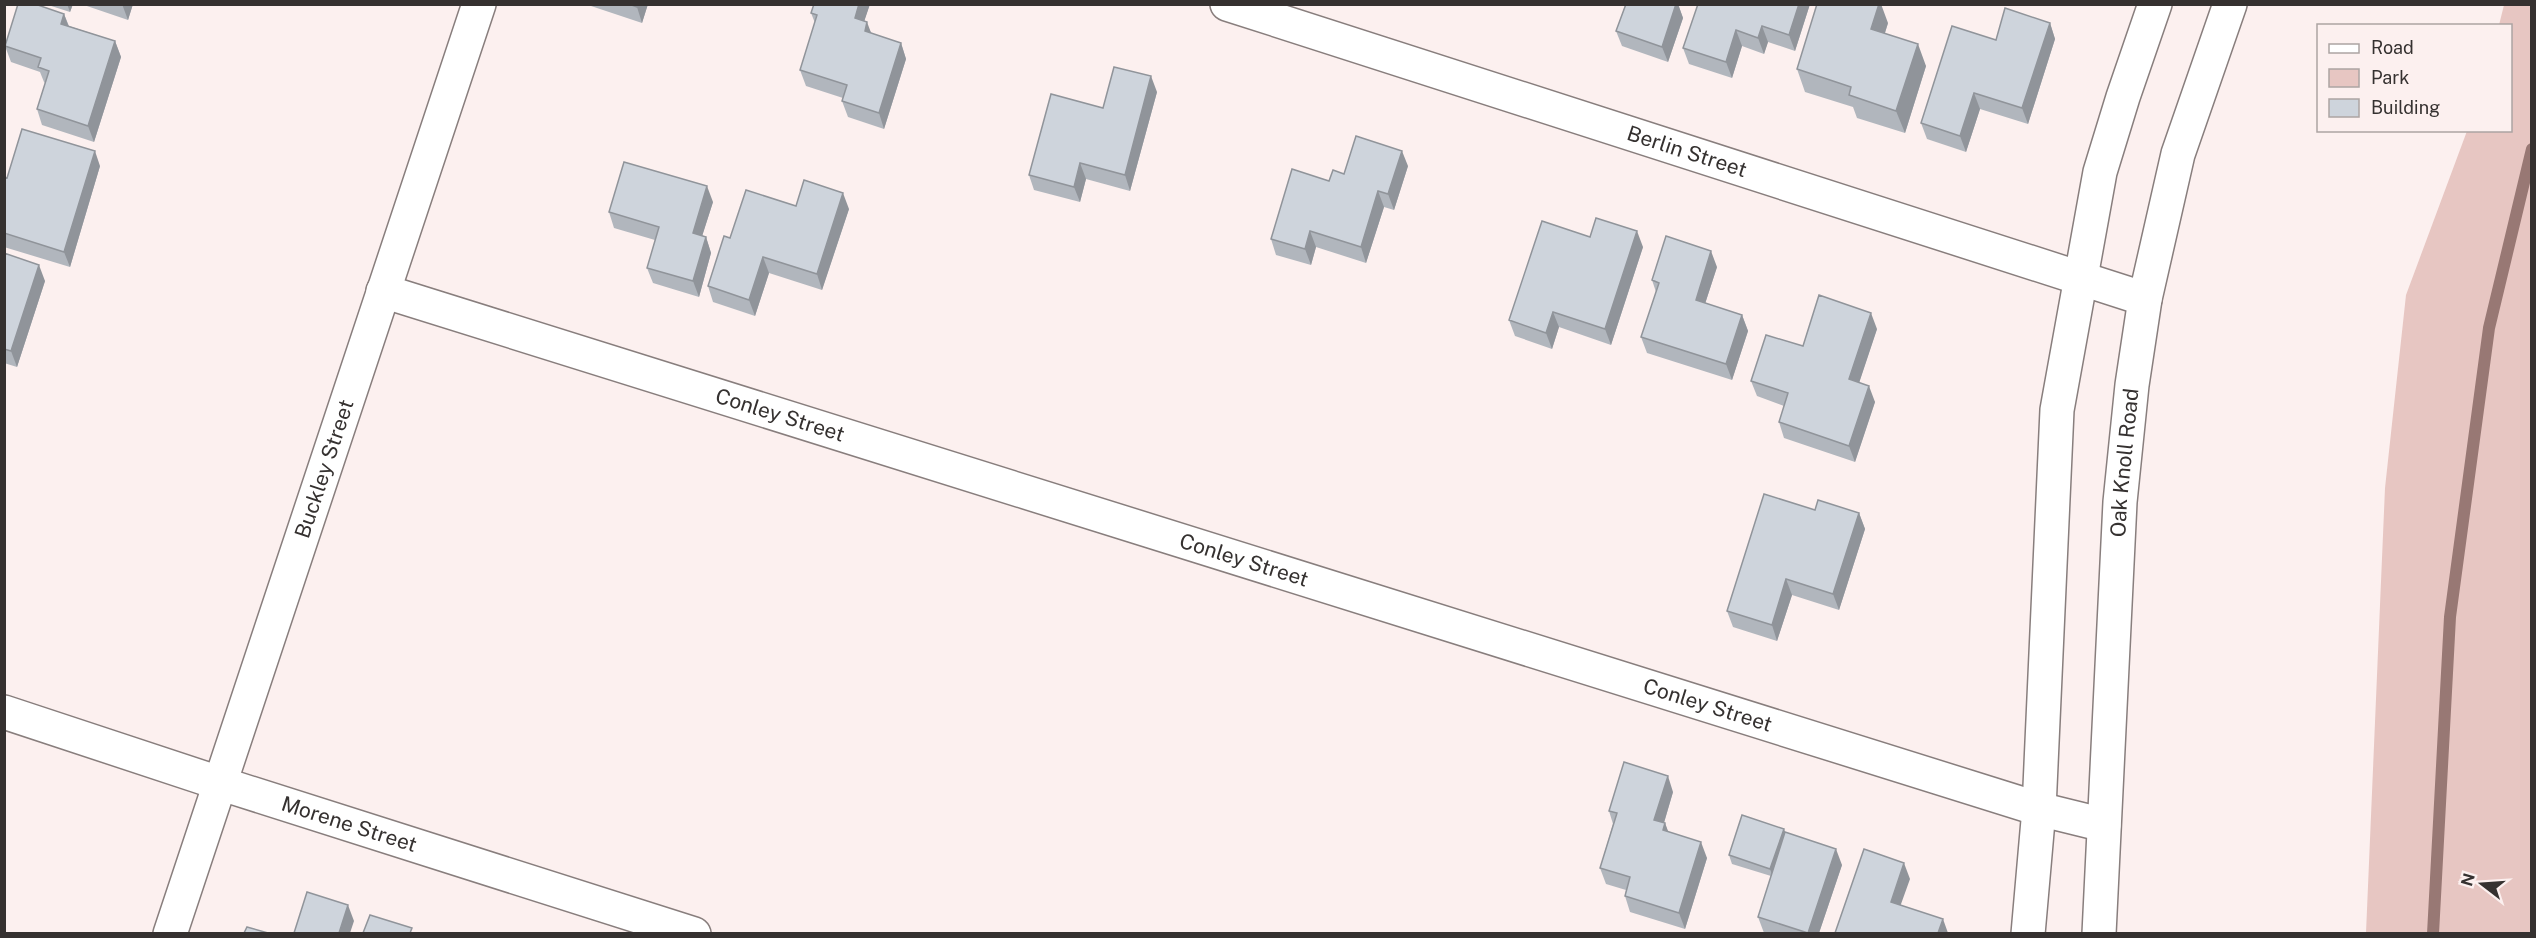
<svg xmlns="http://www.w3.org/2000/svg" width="2536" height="938" viewBox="0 0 2536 938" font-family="'Public Sans',sans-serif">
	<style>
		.green { fill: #e7c6c2 }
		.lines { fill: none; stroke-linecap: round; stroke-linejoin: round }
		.stream { stroke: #987874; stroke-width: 12 }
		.minor-casing { stroke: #887e7d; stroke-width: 36 }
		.tertiary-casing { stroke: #887e7d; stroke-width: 36 }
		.minor { stroke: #fff; stroke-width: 33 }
		.tertiary { stroke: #fff; stroke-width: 33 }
		.wall { fill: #b1b6bd }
		.shaded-wall { fill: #90949a }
		.building { fill: #ced4dc; stroke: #90949a; stroke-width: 1.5 }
		.labels { text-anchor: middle; stroke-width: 6; stroke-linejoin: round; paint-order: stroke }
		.street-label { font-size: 21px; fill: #353130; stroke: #fcf0ef }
	</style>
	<rect width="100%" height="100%" fill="#fcf0ef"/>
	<path class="green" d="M 2504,5 L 2532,5 L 2531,933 L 2366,933 L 2385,488 L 2406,295 L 2467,131 L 2510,130 L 2510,26 L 2499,25 Z"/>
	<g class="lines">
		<path class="stream" d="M 2433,934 L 2450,617 L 2489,328 L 2532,149"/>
		<defs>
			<g id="minor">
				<path id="s1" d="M 1227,4 L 2145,299"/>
				<path id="s2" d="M 383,291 L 2039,809 L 2104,825"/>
				<path id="s3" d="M 4,712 L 219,783 L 694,934"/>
				<path id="s4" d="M 170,934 L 479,4"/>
			</g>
			<g id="tertiary">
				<path d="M 2028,934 L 2039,809 L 2057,410 L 2100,172 L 2123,97 L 2155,4"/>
				<path id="s5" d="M 2099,934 L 2120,502 L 2132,385 L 2145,299 L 2178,154 L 2230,4"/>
			</g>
		</defs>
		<use href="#minor" class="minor-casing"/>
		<use href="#tertiary" class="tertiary-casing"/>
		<use href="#minor" class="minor"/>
		<use href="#tertiary" class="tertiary"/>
	</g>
	<path class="wall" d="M 45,4 L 73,4 L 70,12 Z
		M 81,4 L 133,4 L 128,20 Z
		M 585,4 L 648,4 L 642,23 Z
		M 814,4 L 870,4 L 864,21 L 872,34 L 901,43 L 906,59 L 884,129 L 848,117 L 842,101 L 843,98 L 806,86 L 800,70 L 815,23 L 811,13 Z
		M 1625,4 L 1678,4 L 1683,18 L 1668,62 L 1622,46 L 1616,31 L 1625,6 Z
		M 1810,4 L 1795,51 L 1768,42 L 1764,54 L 1742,46 L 1732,78 L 1689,64 L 1683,48 Z
		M 64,14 L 69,26 L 115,41 L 121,57 L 94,142 L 42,125 L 37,109 L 45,83 L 44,82 L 40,72 L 11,62 L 5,46 Z
		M 1888,23 L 1885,33 L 1926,66 L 1905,133 L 1857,118 L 1853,107 L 1805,92 L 1797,69 Z
		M 2050,23 L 2055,39 L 2028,124 L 1980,109 L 1966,152 L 1927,139 L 1921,123 L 1996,40 Z
		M 1157,92 L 1130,191 L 1086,179 L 1080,202 L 1034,190 L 1029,175 L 1103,108 Z
		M 100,166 L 70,267 L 4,247 L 4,177 L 7,178 Z
		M 1408,166 L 1394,210 L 1384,207 L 1366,263 L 1316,247 L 1311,265 L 1276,255 L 1271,239 L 1329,181 L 1344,174 Z
		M 713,202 L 702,236 L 706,237 L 711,253 L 699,297 L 653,283 L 647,268 L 655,240 L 614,228 L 609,212 Z
		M 796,206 L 849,209 L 822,290 L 769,273 L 755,316 L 713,302 L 708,286 L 730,238 Z
		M 1590,237 L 1643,247 L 1611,345 L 1559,327 L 1552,349 L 1515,336 L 1509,320 Z
		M 4,253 L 45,281 L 17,367 L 4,363 Z
		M 1717,267 L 1705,304 L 1742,315 L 1748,331 L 1732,380 L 1647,353 L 1641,337 L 1656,292 L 1652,280 Z
		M 1877,329 L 1859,383 L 1875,402 L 1855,462 L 1784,438 L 1779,422 L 1784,406 L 1757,396 L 1751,381 L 1803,346 Z
		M 1815,510 L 1859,513 L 1865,529 L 1839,610 L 1792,595 L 1777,641 L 1733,627 L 1727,611 Z
		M 1673,792 L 1664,823 L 1665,823 L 1668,832 L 1707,858 L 1685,929 L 1630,912 L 1625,896 L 1626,890 L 1606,884 L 1600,868 L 1613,824 L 1609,811 Z
		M 1785,833 L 1842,865 L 1819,933 L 1764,933 L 1758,917 L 1771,876 L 1732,864 L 1729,855 Z"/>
	<path class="shaded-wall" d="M 67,4 L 73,4 L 70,12 Z
		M 122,4 L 133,4 L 128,20 Z
		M 638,4 L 648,4 L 642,23 L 637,7 Z
		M 859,4 L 870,4 L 860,34 L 855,18 Z
		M 1676,4 L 1678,4 L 1683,18 L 1668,62 L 1662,47 Z
		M 1799,4 L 1810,4 L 1795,51 L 1789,35 Z
		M 1879,4 L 1881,4 L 1888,23 L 1879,51 L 1871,29 Z
		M 64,14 L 70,30 L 61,24 Z
		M 867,22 L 873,38 L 865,31 Z
		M 2050,23 L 2055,39 L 2028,124 L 2022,108 Z
		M 1762,26 L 1768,42 L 1764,54 L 1758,38 Z
		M 1736,30 L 1742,46 L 1732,78 L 1726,62 Z
		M 115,41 L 121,57 L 94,142 L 88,126 Z
		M 901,43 L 906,59 L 884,129 L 879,113 Z
		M 1918,44 L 1926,66 L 1905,133 L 1896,111 Z
		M 1151,76 L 1157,92 L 1130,191 L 1125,175 Z
		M 1974,93 L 1980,109 L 1966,152 L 1960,136 Z
		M 95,151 L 100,166 L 70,267 L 64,252 Z
		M 1402,151 L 1408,166 L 1394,210 L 1388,194 Z
		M 1080,163 L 1086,179 L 1080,202 L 1074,187 Z
		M 707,186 L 713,202 L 698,249 L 693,233 Z
		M 1378,191 L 1384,207 L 1366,263 L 1361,247 Z
		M 843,193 L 849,209 L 822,290 L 817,274 Z
		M 1310,231 L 1316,247 L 1311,265 L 1305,249 Z
		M 1637,231 L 1643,247 L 1611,345 L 1605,329 Z
		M 706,237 L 711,253 L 699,297 L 693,281 Z
		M 1711,251 L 1717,267 L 1701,316 L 1696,300 Z
		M 763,257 L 769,273 L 755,316 L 749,300 Z
		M 39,265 L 45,281 L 17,367 L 11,351 Z
		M 1553,312 L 1559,327 L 1552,349 L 1546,333 Z
		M 1871,313 L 1877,329 L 1855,395 L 1849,379 Z
		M 1742,315 L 1748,331 L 1732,380 L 1726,364 Z
		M 1869,386 L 1875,402 L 1855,462 L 1849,446 Z
		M 1859,513 L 1865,529 L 1839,610 L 1833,594 Z
		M 1786,579 L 1792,595 L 1777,641 L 1772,625 Z
		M 1668,776 L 1673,792 L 1660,836 L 1654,820 Z
		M 1665,823 L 1671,839 L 1663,830 Z
		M 1784,829 L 1787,837 L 1773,877 L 1770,869 Z
		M 1701,842 L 1707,858 L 1685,929 L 1679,913 Z
		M 1836,849 L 1842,865 L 1819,933 L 1808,933 Z
		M 1904,863 L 1910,879 L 1896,918 L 1891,902 Z
		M 348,905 L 354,921 L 350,933 L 339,933 Z
		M 1943,919 L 1948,933 L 1938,933 Z"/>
	<path class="building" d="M 18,4 L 35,4 L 64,14 L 61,24 L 115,41 L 88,126 L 37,109 L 49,71 L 38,67 L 41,58 L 5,46 Z
		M 629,4 L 638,4 L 637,7 Z
		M 814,4 L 859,4 L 855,18 L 867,22 L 865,31 L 901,43 L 879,113 L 842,101 L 847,85 L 800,70 L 817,15 L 811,13 Z
		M 1626,4 L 1676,4 L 1662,47 L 1616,31 Z
		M 1698,4 L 1799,4 L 1789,35 L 1762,26 L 1758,38 L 1736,30 L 1726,62 L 1683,48 Z
		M 1817,4 L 1879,4 L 1871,29 L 1918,44 L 1896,111 L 1849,95 L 1851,87 L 1797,69 Z
		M 2005,8 L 2050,23 L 2022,108 L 1974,93 L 1960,136 L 1921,123 L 1952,26 L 1996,40 Z
		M 1114,67 L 1151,76 L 1125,175 L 1080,163 L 1074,187 L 1029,175 L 1051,94 L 1103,108 Z
		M 22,129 L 95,151 L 64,252 L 4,233 L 4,177 L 7,178 Z
		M 1356,136 L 1402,151 L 1388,194 L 1378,191 L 1361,247 L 1310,231 L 1305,249 L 1271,239 L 1292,169 L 1329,181 L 1333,170 L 1344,174 Z
		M 624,162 L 707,186 L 693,233 L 706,237 L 693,281 L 647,268 L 659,227 L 609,212 Z
		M 804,180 L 843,193 L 817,274 L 763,257 L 749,300 L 708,286 L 724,236 L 730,238 L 746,190 L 796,206 Z
		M 1596,218 L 1637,231 L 1605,329 L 1553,312 L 1546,333 L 1509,320 L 1542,221 L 1590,237 Z
		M 1666,236 L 1711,251 L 1696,300 L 1742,315 L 1726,364 L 1641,337 L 1659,283 L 1652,280 Z
		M 4,253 L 39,265 L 11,351 L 4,349 Z
		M 1819,295 L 1871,313 L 1849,379 L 1869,386 L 1849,446 L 1779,422 L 1788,393 L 1751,381 L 1766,335 L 1803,346 Z
		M 1764,494 L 1815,510 L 1818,500 L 1859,513 L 1833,594 L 1786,579 L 1772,625 L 1727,611 Z
		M 1624,762 L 1668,776 L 1654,820 L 1665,823 L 1663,830 L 1701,842 L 1679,913 L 1625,896 L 1630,877 L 1600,868 L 1617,813 L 1609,811 Z
		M 1742,815 L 1784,829 L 1770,869 L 1729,855 Z
		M 1785,832 L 1836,849 L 1808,933 L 1758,917 Z
		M 1864,849 L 1904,863 L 1891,902 L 1943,919 L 1938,933 L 1835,933 Z
		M 307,892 L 348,905 L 339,933 L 294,933 Z
		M 370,915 L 412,928 L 410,933 L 363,933 Z
		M 247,927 L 268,933 L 244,933 Z"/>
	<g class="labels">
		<g class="street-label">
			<text dy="7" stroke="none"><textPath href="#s1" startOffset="483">Berlin Street</textPath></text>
			<text dy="7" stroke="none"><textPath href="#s2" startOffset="416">Conley Street</textPath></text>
			<text dy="7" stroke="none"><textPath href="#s5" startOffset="472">Oak Knoll Road</textPath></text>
			<text dy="7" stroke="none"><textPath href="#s4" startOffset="490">Buckley Street</textPath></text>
			<text dy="7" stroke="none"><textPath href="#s2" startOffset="902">Conley Street</textPath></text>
			<text dy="7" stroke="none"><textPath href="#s2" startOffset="1388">Conley Street</textPath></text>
			<text dy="7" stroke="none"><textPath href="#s3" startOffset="363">Morene Street</textPath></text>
		</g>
	</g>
	<rect width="2536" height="938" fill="none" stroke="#353130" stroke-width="12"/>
	<rect x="2317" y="24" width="195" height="108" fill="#fcf0ef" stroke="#aca4a3" stroke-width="1.5"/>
	<rect x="2329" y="44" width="30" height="9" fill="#ffffff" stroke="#aca4a3" stroke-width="1.5"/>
	<text x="2371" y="54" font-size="18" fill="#353130">Road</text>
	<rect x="2329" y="69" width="30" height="18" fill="#e7c6c2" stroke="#aca4a3" stroke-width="1.5"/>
	<text x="2371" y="84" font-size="18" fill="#353130">Park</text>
	<rect x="2329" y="99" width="30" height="18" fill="#ced4dc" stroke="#aca4a3" stroke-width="1.5"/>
	<text x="2371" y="114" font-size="18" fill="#353130">Building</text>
	<g transform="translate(2482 884) rotate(287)" stroke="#fcf0ef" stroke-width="4.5" paint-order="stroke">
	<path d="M0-4.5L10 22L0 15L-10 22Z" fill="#353130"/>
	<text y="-9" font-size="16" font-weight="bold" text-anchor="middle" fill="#353130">N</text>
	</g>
</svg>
